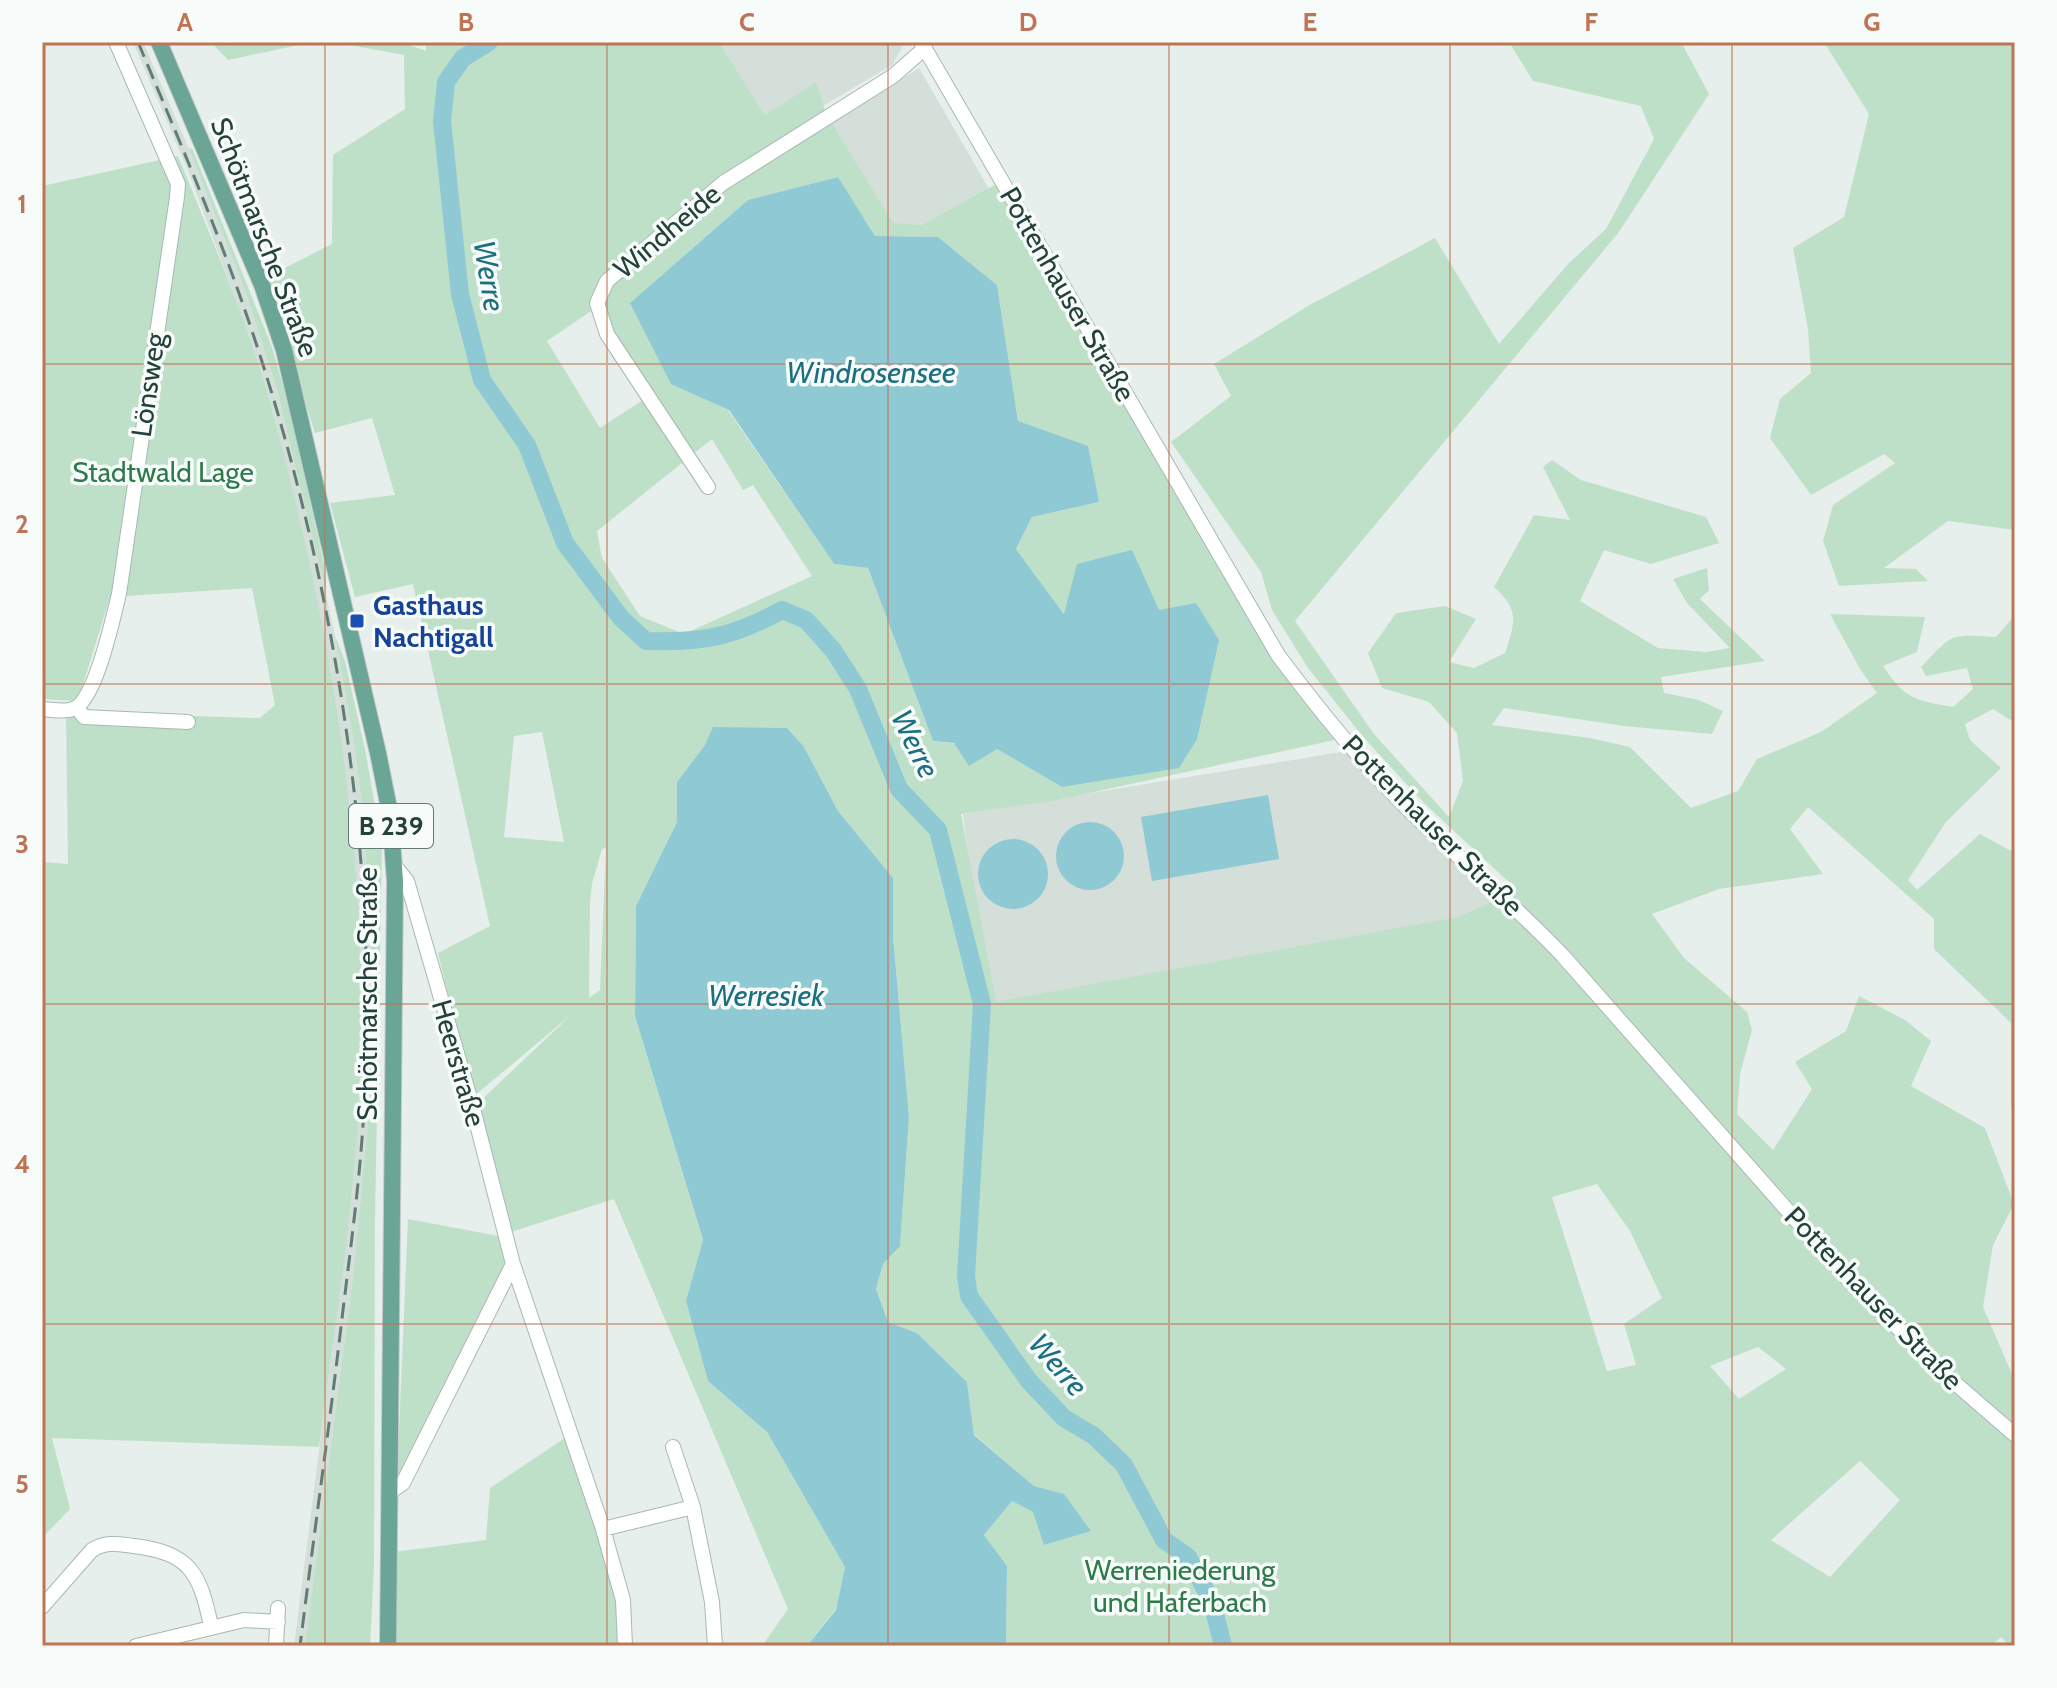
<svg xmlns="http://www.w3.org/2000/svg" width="2057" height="1688" viewBox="0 0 2057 1688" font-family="Cabin,sans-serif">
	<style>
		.built { fill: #d4dfda }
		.green { fill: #bfe0c8; fill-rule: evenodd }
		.water { fill: #8ec9d4 }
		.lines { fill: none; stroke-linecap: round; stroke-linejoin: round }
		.river { stroke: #8ec9d4; stroke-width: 18 }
		.minor-casing { stroke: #a8b8b2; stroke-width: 16 }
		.major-casing { stroke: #c2cac8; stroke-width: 18 }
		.minor { stroke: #fff; stroke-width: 14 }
		.major { stroke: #6aa596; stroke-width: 16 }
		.rail { stroke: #5f7d75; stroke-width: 3; stroke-dasharray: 16 8; stroke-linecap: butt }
		.grid { fill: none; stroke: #c07456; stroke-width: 2; stroke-opacity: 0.55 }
		.transit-dot { fill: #1a4fb4; stroke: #f7fbf9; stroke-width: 3 }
		.labels { text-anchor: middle; stroke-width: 7; stroke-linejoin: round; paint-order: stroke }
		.shield { fill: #f7fbf9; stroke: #637a73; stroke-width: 2 }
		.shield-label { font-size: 26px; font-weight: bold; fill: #24423a }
		.street-label { font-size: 28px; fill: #24423a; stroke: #f7fbf9 }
		.park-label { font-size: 28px; fill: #2d7a4b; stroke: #f7fbf9 }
		.transit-label { font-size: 28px; font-weight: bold; fill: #164399; stroke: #f7fbf9; text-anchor: start }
		.water-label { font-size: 30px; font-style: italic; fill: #1c6f80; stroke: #f7fbf9 }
		.neatline { fill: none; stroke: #c07456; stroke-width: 3 }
		.grid-label { font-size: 26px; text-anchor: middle; font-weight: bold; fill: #c07456 }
	</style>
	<rect width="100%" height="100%" fill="#e6efeb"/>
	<path class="built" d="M 133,42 L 143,42 L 189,149 L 247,296 L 278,393 L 303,489 L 335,636 L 354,742 L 363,814 L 371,947 L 371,1093 L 353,1277 L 305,1646 L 294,1646 L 353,1184 L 360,1090 L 360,948 L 349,797 L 315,595 L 274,416 L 235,298 L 187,168 Z
		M 719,42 L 905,42 L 892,65 L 823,106 L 815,83 L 765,115 Z
		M 919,68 L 989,189 L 922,225 L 893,224 L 832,123 Z
		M 1347,751 L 1500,898 L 1457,917 L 988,1011 L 963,814 Z"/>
	<path class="green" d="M 211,42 L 227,42 L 228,46 L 236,44 L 236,42 L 313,42 L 228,60 Z
		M 333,42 L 401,42 L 426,51 L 426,42 L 719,42 L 765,115 L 816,82 L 826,114 L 727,189 L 832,123 L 893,223 L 922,225 L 1000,182 L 1247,617 L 1339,739 L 1052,801 L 961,814 L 996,1002 L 1457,917 L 1500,898 L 1513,886 L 1424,803 L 1364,738 L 1308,668 L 1272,610 L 1261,572 L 1171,442 L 1231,396 L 1214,364 L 1308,306 L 1435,238 L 1499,344 L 1568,264 L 1606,229 L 1654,139 L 1641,106 L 1533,81 L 1509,42 L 1681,42 L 1709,94 L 1619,232 L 1295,621 L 1374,734 L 1449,817 L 1463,781 L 1457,733 L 1429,702 L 1382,688 L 1368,653 L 1396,613 L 1445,606 L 1476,619 L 1449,662 L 1474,668 L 1505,653 C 1515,623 1520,610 1494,587 L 1534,515 L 1570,520 L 1543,467 L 1552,460 L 1581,480 L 1706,517 L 1719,543 L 1651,564 L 1604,550 L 1580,601 L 1658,648 L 1706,652 L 1730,648 L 1687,603 L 1673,579 L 1707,568 L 1709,590 L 1700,599 L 1765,661 L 1661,677 L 1664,693 L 1699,700 L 1723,711 L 1712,734 L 1624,726 L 1504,708 L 1492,725 L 1590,738 L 1630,747 L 1691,808 L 1738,791 L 1757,759 L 1821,732 L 1877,693 L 1860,669 L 1830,614 L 1925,617 L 1917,652 L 1883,666 C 1905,699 1914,700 1953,707 L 1973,689 L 1967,668 L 1926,676 L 1921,667 C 1953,633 1949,634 1996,637 L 2015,615 L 2015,723 L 1993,709 L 1965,724 L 1970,740 L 2001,768 L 1946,822 L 1908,880 L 1917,890 L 1980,834 L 2015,853 L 2015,1113 L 2011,1107 L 2011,1023 L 1934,949 L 1934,919 L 1808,807 L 1790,829 L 1823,874 L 1719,889 L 1652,914 L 1684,958 L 1747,1012 L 1752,1030 L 1740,1074 L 1737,1114 L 1773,1150 L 1812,1089 L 1795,1062 L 1846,1031 L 1859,996 L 1905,1020 L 1931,1041 L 1911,1086 L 1985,1128 L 2014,1204 L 1993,1245 L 1983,1307 L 2015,1381 L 2015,1646 L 2010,1646 L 2001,1637 L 1991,1646 L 1006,1646 L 1007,1566 L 984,1535 L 1012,1501 L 1033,1512 L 1064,1494 L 1034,1486 L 974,1434 L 967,1382 L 917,1333 L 888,1322 L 876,1289 L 883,1264 L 900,1245 L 909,1117 L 893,936 L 893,878 L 838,811 L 804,747 L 705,745 L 677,782 L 677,822 L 636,906 L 635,1016 L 703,1241 L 686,1301 L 708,1381 L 767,1432 L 845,1567 L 836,1609 L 807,1646 L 762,1646 L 788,1609 L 614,1199 L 511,1232 L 476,1105 L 572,1014 L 473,1097 L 438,953 L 490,926 L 413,584 L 355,597 L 330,503 L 395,495 L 372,418 L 315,433 L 265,278 L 332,244 L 333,155 L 405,109 L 404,55 ZM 838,177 L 875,236 L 938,237 L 997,285 L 1018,421 L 1099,502 L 1032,517 L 1016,549 L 1065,615 L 1159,611 L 1062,787 L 997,749 L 933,741 L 868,568 L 834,564 L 728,410 L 630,303 L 747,201 ZM 591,311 L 607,346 L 643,400 L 600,428 L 547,341 ZM 712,439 L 743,490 L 753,485 L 812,576 L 684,634 L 640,616 L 602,558 L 597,531 ZM 542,732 L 564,842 L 504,837 L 514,736 ZM 606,848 L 600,990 L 589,998 L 590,901 L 592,884 L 602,849 ZM 1597,1184 L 1630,1231 L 1662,1298 L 1624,1324 L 1636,1365 L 1607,1371 L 1552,1197 ZM 1758,1347 L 1786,1369 L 1739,1399 L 1710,1366 ZM 1860,1461 L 1900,1500 L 1830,1577 L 1771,1540 Z
		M 1824,42 L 2015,42 L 2015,530 L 1948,521 L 1884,568 L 1916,569 L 1928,581 L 1839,586 L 1823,541 L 1833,505 L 1895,463 L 1884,454 L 1811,495 L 1770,438 L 1780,399 L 1811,373 L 1808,329 L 1793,248 L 1844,217 L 1869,114 Z
		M 192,148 L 272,347 L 288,403 L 324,564 L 326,593 L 278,393 L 247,296 L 189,149 Z
		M 178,156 C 213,242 250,328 274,417 C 333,636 370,865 360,1092 C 354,1211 334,1329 319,1447 L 52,1438 L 70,1509 L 42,1538 L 42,862 L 68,864 L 66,712 L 260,718 L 275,705 L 252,588 L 110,597 L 78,701 L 42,699 L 42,186 Z
		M 335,636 L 345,661 L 366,754 L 382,847 L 375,1217 L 374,1566 L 370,1646 L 305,1646 L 353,1277 L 371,1092 L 371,947 L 363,814 L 354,742 Z
		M 408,1219 L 504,1237 L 506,1265 L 397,1479 Z
		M 568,1436 L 617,1599 L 620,1646 L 393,1646 L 394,1552 L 486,1540 L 490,1488 Z"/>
	<path class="water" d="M 838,177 L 875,236 L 938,237 L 997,285 L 1018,421 L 1088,446 L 1099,502 L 1032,517 L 1016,549 L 1064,614 L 1077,564 L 1132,550 L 1159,610 L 1196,603 L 1219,640 L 1197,739 L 1179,768 L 1062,787 L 997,749 L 969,766 L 954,743 L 933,741 L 868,568 L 834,564 L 729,410 L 671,384 L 630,303 L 748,200 Z
		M 713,727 L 787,728 L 804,747 L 838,811 L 893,878 L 893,936 L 909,1117 L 900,1246 L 883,1264 L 876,1289 L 888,1322 L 917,1333 L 967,1382 L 974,1435 L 1034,1486 L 1064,1494 L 1091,1531 L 1044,1545 L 1033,1512 L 1012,1501 L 984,1535 L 1007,1566 L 1006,1646 L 807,1646 L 836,1610 L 845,1567 L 767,1432 L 708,1381 L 686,1301 L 703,1240 L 635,1016 L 636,906 L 677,822 L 677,782 L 705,745 Z
		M 1268,795 L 1279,859 L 1152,881 L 1141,817 Z
		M1056 856a34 34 0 1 1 68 0a34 34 0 1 1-68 0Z
		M978 874a35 35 0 1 1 70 0a35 35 0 1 1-70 0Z"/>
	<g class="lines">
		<path class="river" d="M 489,42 L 463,58 L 446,82 L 442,121 L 460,294 L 482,380 L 527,445 L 565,543 L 621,618 L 646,641 C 702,643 733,637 782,610 L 806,620 L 833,650 L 858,689 L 899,789 L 938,830 L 982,1004 L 966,1276 L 969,1296 L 1029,1381 L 1064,1418 L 1094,1436 L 1124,1465 L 1164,1540 L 1188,1557 L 1212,1602 L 1223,1646"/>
		<defs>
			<path id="minor" d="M 921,42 L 1278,655 C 1319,710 1360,761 1408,809 C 1459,859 1514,904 1563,956 L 1849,1280 L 1948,1377 L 2015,1435
				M 708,487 L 607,334 L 597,303 L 607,281 L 723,183 L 893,76 L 925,48
				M 77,708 L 84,717 L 188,722
				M 42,709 C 51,710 65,712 73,709 C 96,701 113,617 119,594 L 177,197 L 178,184 L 116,42
				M 395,866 L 407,881 L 472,1105 L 513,1264 L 603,1529 L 623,1600 L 625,1646
				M 673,1447 L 693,1507
				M 389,1493 L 403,1483 L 513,1264
				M 603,1529 L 693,1507 L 712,1602 L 715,1646
				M 42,1607 L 92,1550 C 106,1541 118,1544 134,1546 C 191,1553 200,1574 211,1626
				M 136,1646 L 244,1620 L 278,1622
				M 276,1646 L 278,1608"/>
			<path id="major" d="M 159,42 L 262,285 L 284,350 L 378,753 L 390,813 L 395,881 L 388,1646"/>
		</defs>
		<use href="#minor" class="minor-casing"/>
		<use href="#major" class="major-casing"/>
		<use href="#minor" class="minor"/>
		<use href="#major" class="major"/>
		<path class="rail" d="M 138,42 C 178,138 220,234 253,334 C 331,568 377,842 365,1089 C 362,1163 352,1237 343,1310 C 330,1422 314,1534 300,1646"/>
	</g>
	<path class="grid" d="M 325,42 L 325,1646M 607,42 L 607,1646M 888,42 L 888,1646M 1169,42 L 1169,1646M 1450,42 L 1450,1646M 1732,42 L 1732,1646M 42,364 L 2015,364M 42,684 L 2015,684M 42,1004 L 2015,1004M 42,1324 L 2015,1324"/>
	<rect class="transit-dot" x="349" y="613" width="16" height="16" rx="4"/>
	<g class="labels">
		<rect class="shield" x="349" y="804" width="84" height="44" rx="6"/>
		<g class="shield-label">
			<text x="391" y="835">B 239</text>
		</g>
		<g class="street-label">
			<text transform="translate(667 231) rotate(-40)" y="10">Windheide</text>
			<text transform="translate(265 237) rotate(69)" y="10">Schötmarsche Straße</text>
			<text transform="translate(1068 294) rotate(60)" y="10">Pottenhauser Straße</text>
			<text transform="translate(148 385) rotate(-82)" y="10">Lönsweg</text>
			<text transform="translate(1433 825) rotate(45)" y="10">Pottenhauser Straße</text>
			<text transform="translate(367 994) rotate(-90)" y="10">Schötmarsche Straße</text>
			<text transform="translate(459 1063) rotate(74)" y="10">Heerstraße</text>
			<text transform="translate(1874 1298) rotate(46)" y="10">Pottenhauser Straße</text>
		</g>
		<g class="park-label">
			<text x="163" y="482">Stadtwald Lage</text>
			<text x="1180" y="1580">Werreniederung<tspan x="1180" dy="32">und Haferbach</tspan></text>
		</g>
		<g class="transit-label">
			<text x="373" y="615">Gasthaus<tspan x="373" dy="32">Nachtigall</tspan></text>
		</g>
		<g class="water-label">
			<text transform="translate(489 276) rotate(81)" y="10">Werre</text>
			<text x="871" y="383">Windrosensee</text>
			<text transform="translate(915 744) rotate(64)" y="10">Werre</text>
			<text x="766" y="1006">Werresiek</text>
			<text transform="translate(1058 1365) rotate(49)" y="10">Werre</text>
		</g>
	</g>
	<rect width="2057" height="1688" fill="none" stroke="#f7fbf9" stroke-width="88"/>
	<rect x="44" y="44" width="1969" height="1600" class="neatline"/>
	<g class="grid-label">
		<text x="185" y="31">A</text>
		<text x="466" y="31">B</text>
		<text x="747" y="31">C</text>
		<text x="1028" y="31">D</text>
		<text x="1310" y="31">E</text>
		<text x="1591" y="31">F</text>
		<text x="1872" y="31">G</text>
		<text x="22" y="213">1</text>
		<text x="22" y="533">2</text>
		<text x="22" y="853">3</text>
		<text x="22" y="1173">4</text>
		<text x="22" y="1493">5</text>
	</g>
</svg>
